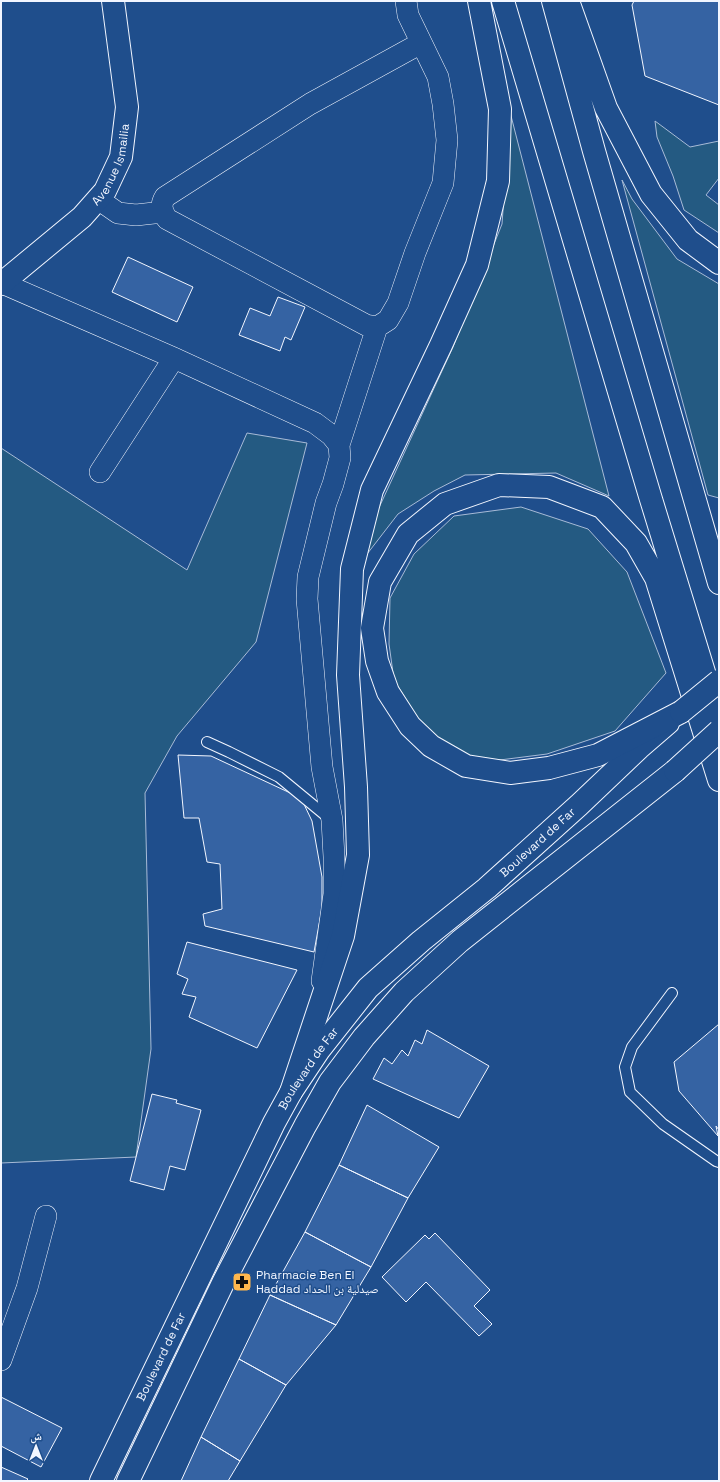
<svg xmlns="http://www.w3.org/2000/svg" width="720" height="1482" viewBox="0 0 720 1482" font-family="'Space Grotesk','Noto Naskh Arabic',sans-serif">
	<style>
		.green { fill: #245a82; stroke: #a8bbd7 }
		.building { fill: #3563a3; stroke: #f2f6ff }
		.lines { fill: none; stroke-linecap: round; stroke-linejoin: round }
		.service-casing { stroke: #f2f6ff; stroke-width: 12 }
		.minor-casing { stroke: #f2f6ff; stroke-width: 22 }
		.tertiary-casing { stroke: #f2f6ff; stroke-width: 24 }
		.trunk-casing { stroke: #f2f6ff; stroke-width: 24 }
		.motorway-casing { stroke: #f2f6ff; stroke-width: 24 }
		.service { stroke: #1f4e8c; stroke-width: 10 }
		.minor { stroke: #1f4e8c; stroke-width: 21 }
		.tertiary { stroke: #1f4e8c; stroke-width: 22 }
		.trunk { stroke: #1f4e8c; stroke-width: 22 }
		.motorway { stroke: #1f4e8c; stroke-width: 22 }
		.trunk-bridge-casing { stroke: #f2f6ff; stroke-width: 24; stroke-linecap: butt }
		.trunk-bridge { stroke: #1f4e8c; stroke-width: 22 }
		.labels { text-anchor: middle; stroke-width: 3; stroke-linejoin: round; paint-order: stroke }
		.street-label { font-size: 12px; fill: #f2f6ff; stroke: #1f4e8c }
		.poi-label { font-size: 12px; fill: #f2f6ff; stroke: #1f4e8c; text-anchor: start }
	</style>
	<rect width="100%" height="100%" fill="#1f4e8c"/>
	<path class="green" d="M 510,112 L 609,496 L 556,473 L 465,475 L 434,491 L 398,514 L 364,558 L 377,512 L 453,347 L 502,224 Z
		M 655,121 L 690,147 L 719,141 L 719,178 L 706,195 L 719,205 L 719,233 L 684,210 L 673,176 L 657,137 Z
		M 622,180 L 632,199 L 677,259 L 719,284 L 719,498 L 708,495 Z
		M 247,433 L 307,443 L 256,642 L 177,736 L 145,793 L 151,1049 L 136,1157 L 1,1163 L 1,448 L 187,570 Z
		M 521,507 L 588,529 L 627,572 L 666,673 L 615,731 L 547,754 L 492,761 L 452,751 L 419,720 L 394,680 L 389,644 L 390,598 L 414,554 L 454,516 Z"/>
	<path class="building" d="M 634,1 L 719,1 L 719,105 L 645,76 L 632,5 Z
		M 128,257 L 193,287 L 177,322 L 112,292 Z
		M 278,297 L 305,307 L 291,340 L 285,337 L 280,351 L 239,335 L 250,308 L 270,316 Z
		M 178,755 L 211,756 L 301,798 L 312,821 L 322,877 L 322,908 L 314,952 L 205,926 L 203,914 L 222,909 L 220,864 L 207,862 L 199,818 L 184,818 Z
		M 187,942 L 297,970 L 257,1048 L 189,1017 L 196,997 L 182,994 L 188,979 L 177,974 Z
		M 719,1024 L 719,1130 L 716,1126 L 718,1136 L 679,1091 L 674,1062 Z
		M 427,1030 L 489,1066 L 459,1118 L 373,1079 L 384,1058 L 392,1064 L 402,1050 L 408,1056 L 415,1040 L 422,1044 Z
		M 152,1094 L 177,1100 L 176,1103 L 201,1110 L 185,1170 L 170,1166 L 164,1190 L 130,1181 Z
		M 367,1105 L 439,1147 L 408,1198 L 339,1165 Z
		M 339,1165 L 408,1198 L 371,1267 L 305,1232 Z
		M 305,1232 L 371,1267 L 336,1325 L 270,1295 Z
		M 435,1233 L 490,1290 L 474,1306 L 492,1324 L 479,1336 L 426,1282 L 406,1302 L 382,1277 L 425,1235 L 429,1239 Z
		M 270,1295 L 336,1325 L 286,1385 L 239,1359 Z
		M 239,1359 L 286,1385 L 240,1461 L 201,1437 Z
		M 1,1397 L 62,1428 L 41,1467 L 1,1446 Z
		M 201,1437 L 240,1461 L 228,1481 L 181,1481 Z
		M 1,1467 L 28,1479 L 26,1481 L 1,1481 Z"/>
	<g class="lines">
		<defs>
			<path id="service" d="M 207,742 L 229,752 L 279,777 L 330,819
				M 672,993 L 632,1047 L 625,1067 L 630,1092 L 663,1124 L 716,1161 L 719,1162"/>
			<path id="minor" d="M 406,1 L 408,15 L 438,77 L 443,104 L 447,140 L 443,183 L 415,253 L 398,303 L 388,320 L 377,327 L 366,325 L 167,219 C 162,211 160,205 165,197 L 310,104 L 421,43
				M 98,199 L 118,213 L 136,215 L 163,212
				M 2,283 L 174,358 L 315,423 L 331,435 L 339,445 L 340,458 L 333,484 L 326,503 L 308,577 L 307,599 L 322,767 L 332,820 L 334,857 L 334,894 L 322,981
				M 339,445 L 377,327
				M 100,472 L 174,358
				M 1,1360 L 27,1288 L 46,1216"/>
			<g id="tertiary">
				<path id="s1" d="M 1,284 L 82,217 L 105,191 L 121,157 L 127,107 L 113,1"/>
			</g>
			<g id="trunk">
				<path id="s2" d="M 101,1481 L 274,1123 L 291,1092 L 319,1050 L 368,988 L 421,941 L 487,888 L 579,805 L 639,748 L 668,723"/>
				<path d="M 128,1481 L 224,1281 L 305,1126 L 330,1082 L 364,1037 L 404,992 L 460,941 L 675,771"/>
			</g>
			<path id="motorway" d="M 503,1 L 650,496 L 719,721
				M 553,1 L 594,151 L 719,583
				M 568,1 L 606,108 L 651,194 L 688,240 L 719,263
				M 681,712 L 598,755 L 549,768 L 510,773 L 466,766 L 431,746 L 410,726 L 388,692 L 377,661 L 372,628 L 380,582 L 408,534 L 445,504 L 499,485 L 549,487 L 602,507 L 636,543 L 656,578 L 719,780
				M 291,1092 L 343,936 L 358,855 L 356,787 L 348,675 L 352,569 L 372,490 L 441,345 L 477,265 L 498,181 L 500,109 L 479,1"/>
		</defs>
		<use href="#service" class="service-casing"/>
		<use href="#minor" class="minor-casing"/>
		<use href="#tertiary" class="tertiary-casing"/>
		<use href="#trunk" class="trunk-casing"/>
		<use href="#motorway" class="motorway-casing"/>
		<use href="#service" class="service"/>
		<use href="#minor" class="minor"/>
		<use href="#tertiary" class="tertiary"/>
		<use href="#trunk" class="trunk"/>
		<use href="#motorway" class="motorway"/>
		<defs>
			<path id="trunk-bridge" d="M 681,712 L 719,681
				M 675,771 L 719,731"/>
		</defs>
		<use href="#trunk-bridge" class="trunk-bridge-casing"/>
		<use href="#trunk-bridge" class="trunk-bridge"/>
	</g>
	<defs>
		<symbol id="pharmacy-square" viewBox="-11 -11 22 22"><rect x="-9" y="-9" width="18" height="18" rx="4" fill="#ffb74d" stroke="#1f4e8c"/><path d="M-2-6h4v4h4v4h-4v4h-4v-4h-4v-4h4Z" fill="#111"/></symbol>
	</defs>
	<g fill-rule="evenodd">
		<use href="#pharmacy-square" x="231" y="1271" width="22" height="22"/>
	</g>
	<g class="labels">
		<g class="street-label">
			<text dy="4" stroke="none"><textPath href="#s1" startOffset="167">Avenue Ismailia</textPath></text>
			<text dy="4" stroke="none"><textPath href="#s2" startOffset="786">Boulevard de Far</textPath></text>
			<text dy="4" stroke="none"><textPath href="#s2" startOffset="462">Boulevard de Far</textPath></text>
			<text dy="4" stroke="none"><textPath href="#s2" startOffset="138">Boulevard de Far</textPath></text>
		</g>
		<g class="poi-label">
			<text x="256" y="1279">Pharmacie Ben El<tspan x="256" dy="14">Haddad صيدلية بن الحداد</tspan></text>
		</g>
	</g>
	<rect width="720" height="1482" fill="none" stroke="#f2f6ff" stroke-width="4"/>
	<g transform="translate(36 1446)" stroke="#1f4e8c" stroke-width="3" paint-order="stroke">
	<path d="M0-3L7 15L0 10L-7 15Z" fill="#f2f6ff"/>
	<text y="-6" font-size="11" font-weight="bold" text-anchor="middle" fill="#f2f6ff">ش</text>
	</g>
</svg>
